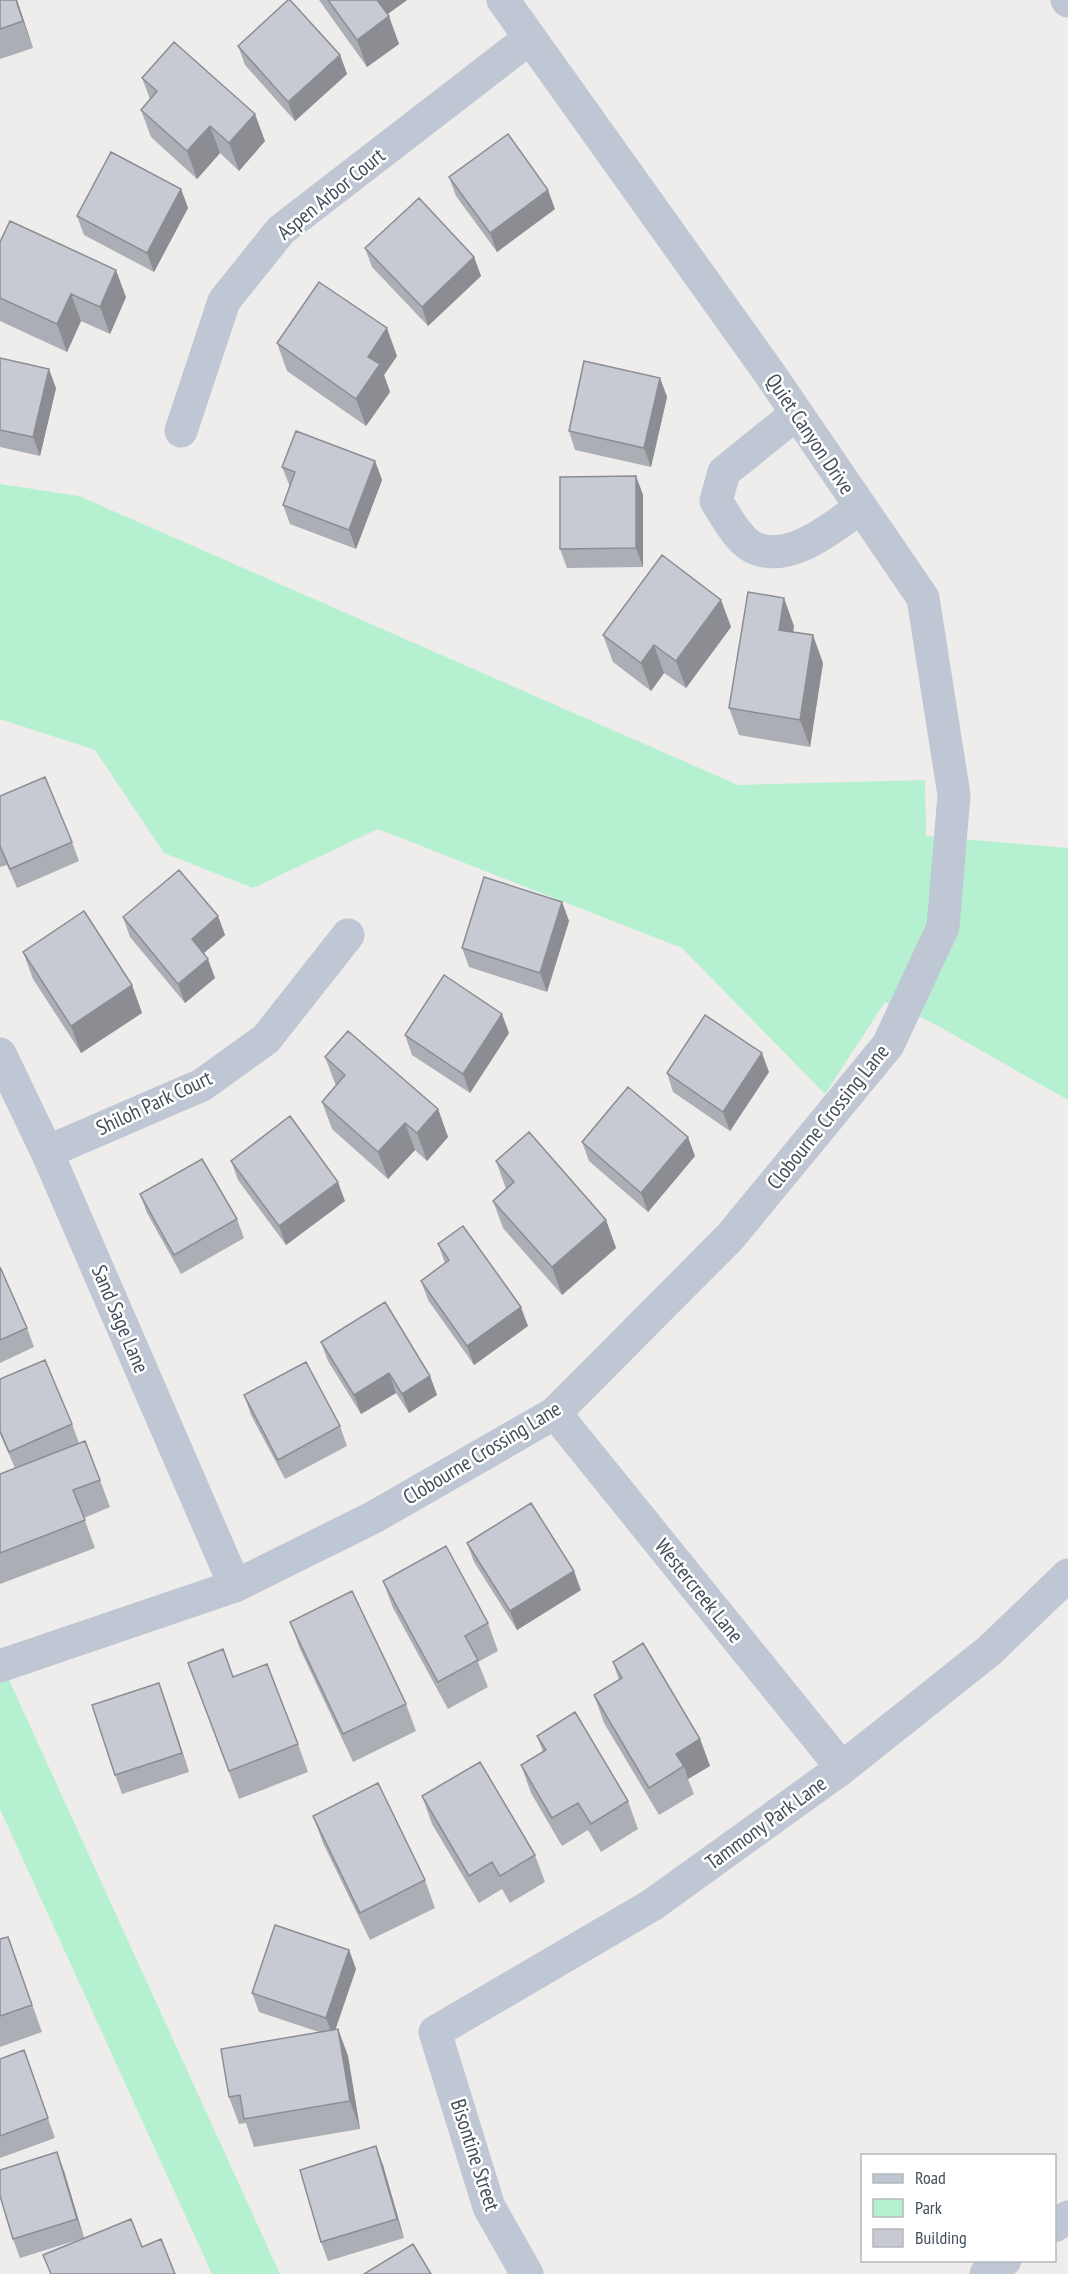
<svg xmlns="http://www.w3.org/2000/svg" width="1068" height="2274" viewBox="0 0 1068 2274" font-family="'PT Sans Narrow',sans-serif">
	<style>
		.green { fill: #b5f1d0 }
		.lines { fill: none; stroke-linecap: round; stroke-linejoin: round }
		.minor { stroke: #bec7d3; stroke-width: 33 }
		.wall { fill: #abaeb5 }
		.shaded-wall { fill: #8b8d93 }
		.building { fill: #c7cad2; stroke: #8b8d93; stroke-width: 1.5 }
		.labels { text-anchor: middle; stroke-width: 5; stroke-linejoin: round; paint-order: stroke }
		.street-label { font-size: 21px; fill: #434e5a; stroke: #fff }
	</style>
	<rect width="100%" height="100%" fill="#efecec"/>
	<path class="green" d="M 0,484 L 79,496 L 738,785 L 925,780 L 926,836 L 1068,848 L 1068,1100 L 931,1022 L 885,1002 L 825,1094 L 682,948 L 378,829 L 253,888 L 164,853 L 95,750 L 0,719 Z
		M 0,1660 L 280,2274 L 212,2274 L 0,1809 Z"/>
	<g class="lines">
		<path class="minor" d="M 1067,0 L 1068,1
			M 796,414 L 724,472 L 716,501 C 726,516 739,543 757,549 C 792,562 835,526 861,507
			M 181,431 L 224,301 L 281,230 L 530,38
			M 0,1054 L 47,1152 L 235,1586
			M 47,1152 L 202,1085 L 266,1039 L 348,935
			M 555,1413 L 842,1768
			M 0,1666 L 235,1586 L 374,1517 L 555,1413 L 730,1237 L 888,1045 L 943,927 L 954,795 L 923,598 L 770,374 L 503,0
			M 1054,2226 L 1068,2217
			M 527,2274 L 489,2207 L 435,2032 L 652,1905 L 842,1768 L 989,1651 L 1068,1575
			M 986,2274 L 1005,2260"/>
	</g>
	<path class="wall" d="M 0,0 L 17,0 L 33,48 L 0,59 Z
		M 319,0 L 407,0 L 387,14 L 399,44 L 367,67 Z
		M 238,46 L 340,55 L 347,74 L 295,121 L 245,65 Z
		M 142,78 L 265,141 L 239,171 L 220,153 L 197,179 L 151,137 L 141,110 L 150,99 Z
		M 449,177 L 555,209 L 497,252 L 456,196 Z
		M 181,189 L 188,208 L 154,272 L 84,235 L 77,216 Z
		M 0,242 L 126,297 L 110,334 L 81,321 L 67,352 L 0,321 Z
		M 365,248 L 474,257 L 481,276 L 428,326 L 372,267 Z
		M 277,343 L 397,356 L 384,375 L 390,392 L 366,426 L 287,371 Z
		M 0,358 L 56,388 L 40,456 L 0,447 Z
		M 660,378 L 667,397 L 651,467 L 575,450 L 569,431 Z
		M 375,461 L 382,480 L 356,549 L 290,524 L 283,505 L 290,487 L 282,467 Z
		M 636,476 L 643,495 L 643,567 L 567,568 L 560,549 Z
		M 721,600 L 731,627 L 686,688 L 664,673 L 651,691 L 613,662 L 603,635 Z
		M 794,626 L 793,632 L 823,663 L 810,747 L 739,735 L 729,708 Z
		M 0,796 L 72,842 L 79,861 L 17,888 L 7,865 L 0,867 Z
		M 562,902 L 569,921 L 547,992 L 469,967 L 462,948 Z
		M 218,916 L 225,935 L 204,953 L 215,978 L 185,1003 L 130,937 L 123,917 Z
		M 23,952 L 132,985 L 142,1013 L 81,1053 L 33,979 Z
		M 509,1033 L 470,1093 L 412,1055 L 405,1035 Z
		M 325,1057 L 438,1109 L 448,1137 L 427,1161 L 415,1150 L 388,1179 L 332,1129 L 322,1102 L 336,1086 Z
		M 769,1072 L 730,1131 L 673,1092 L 667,1073 Z
		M 582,1142 L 695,1156 L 648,1212 L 589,1161 Z
		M 231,1161 L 345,1201 L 286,1245 L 238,1180 Z
		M 496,1161 L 606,1220 L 616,1248 L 562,1295 L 503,1228 L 493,1201 L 506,1189 Z
		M 140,1194 L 237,1219 L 244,1238 L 181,1274 L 147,1213 Z
		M 438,1244 L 528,1326 L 474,1365 L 428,1300 L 421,1281 L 445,1263 Z
		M 0,1267 L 27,1328 L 34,1347 L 0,1363 Z
		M 321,1342 L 430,1376 L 437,1395 L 409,1413 L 396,1393 L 361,1414 L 328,1361 Z
		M 0,1379 L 72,1424 L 79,1443 L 100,1480 L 110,1507 L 84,1518 L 95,1548 L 0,1584 L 0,1553 L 15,1468 L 0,1434 Z
		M 244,1395 L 340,1426 L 347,1446 L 285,1479 L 251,1415 Z
		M 467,1543 L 581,1590 L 517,1630 L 474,1562 Z
		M 383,1581 L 488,1623 L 498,1651 L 478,1662 L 488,1687 L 448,1709 L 393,1608 Z
		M 290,1622 L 406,1704 L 416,1731 L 353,1762 L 300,1649 Z
		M 613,1662 L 700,1739 L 710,1766 L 688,1779 L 694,1794 L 659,1815 L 604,1723 L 594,1695 L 619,1680 Z
		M 188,1663 L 298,1744 L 308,1772 L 239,1799 Z
		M 159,1683 L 189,1772 L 122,1794 L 115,1775 Z
		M 537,1736 L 628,1801 L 638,1829 L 601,1852 L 588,1830 L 562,1846 L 531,1793 L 521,1765 L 543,1752 Z
		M 422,1796 L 535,1855 L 545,1882 L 510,1903 L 502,1889 L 479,1903 L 432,1824 Z
		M 313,1816 L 425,1880 L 435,1908 L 370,1940 L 323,1843 Z
		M 8,1937 L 42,2032 L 0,2047 L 0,1939 Z
		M 349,1950 L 356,1969 L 335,2029 L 338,2029 L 348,2056 L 360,2129 L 254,2147 L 246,2123 L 239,2124 L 229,2097 L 319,2032 L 259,2012 L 252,1993 Z
		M 24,2050 L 55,2138 L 0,2158 L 0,2059 Z
		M 383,2165 L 404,2238 L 328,2261 L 321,2242 Z
		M 64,2171 L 84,2238 L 20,2258 L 13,2239 Z"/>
	<path class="shaded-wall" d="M 16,0 L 17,0 L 33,48 L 23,21 Z
		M 374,0 L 407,0 L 381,19 Z
		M 389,16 L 399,44 L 367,67 L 357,40 Z
		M 340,55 L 347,74 L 295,121 L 288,102 Z
		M 255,114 L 265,141 L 239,171 L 229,143 Z
		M 210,126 L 220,153 L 197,179 L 187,151 Z
		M 181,189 L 188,208 L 154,272 L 147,253 Z
		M 548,190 L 555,209 L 497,252 L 490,233 Z
		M 474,257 L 481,276 L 428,326 L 422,307 Z
		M 116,270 L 126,297 L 110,334 L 100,307 Z
		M 71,294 L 81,321 L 67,352 L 57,324 Z
		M 387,328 L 397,356 L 384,375 L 390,392 L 366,426 L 356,399 L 368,357 Z
		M 49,369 L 56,388 L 40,456 L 33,437 Z
		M 660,378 L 667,397 L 651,467 L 644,448 Z
		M 375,461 L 382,480 L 356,549 L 349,530 Z
		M 636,476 L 643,495 L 643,567 L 636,548 Z
		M 784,598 L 794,626 L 789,657 L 779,630 Z
		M 721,600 L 731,627 L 686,688 L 676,661 Z
		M 813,635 L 823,663 L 810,747 L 800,720 Z
		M 654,645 L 664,673 L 651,691 L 641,663 Z
		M 562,902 L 569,921 L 547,992 L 540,973 Z
		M 218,916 L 225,935 L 198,958 L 192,939 Z
		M 208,959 L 215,978 L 185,1003 L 178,984 Z
		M 132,985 L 142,1013 L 81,1053 L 71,1026 Z
		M 502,1014 L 509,1033 L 470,1093 L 463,1074 Z
		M 762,1053 L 769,1072 L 730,1131 L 723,1112 Z
		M 438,1109 L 448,1137 L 427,1161 L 417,1133 Z
		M 405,1123 L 415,1150 L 388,1179 L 378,1152 Z
		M 688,1137 L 695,1156 L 648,1212 L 641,1193 Z
		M 338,1182 L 345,1201 L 286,1245 L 279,1226 Z
		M 606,1220 L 616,1248 L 562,1295 L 552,1267 Z
		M 521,1307 L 528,1326 L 474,1365 L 467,1346 Z
		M 389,1373 L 396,1393 L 361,1414 L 354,1395 Z
		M 430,1376 L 437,1395 L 409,1413 L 402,1394 Z
		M 574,1571 L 581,1590 L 517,1630 L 510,1611 Z
		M 159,1683 L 166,1702 L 189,1772 L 182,1753 Z
		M 700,1739 L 710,1766 L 688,1779 L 684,1766 L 676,1754 Z
		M 349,1950 L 356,1969 L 333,2037 L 326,2018 Z
		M 338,2029 L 348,2056 L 360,2129 L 350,2101 Z
		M 376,2146 L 383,2165 L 404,2238 L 397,2219 Z
		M 57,2152 L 64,2171 L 84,2238 L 77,2219 Z"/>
	<path class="building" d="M 0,0 L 16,0 L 23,21 L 0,29 Z
		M 288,0 L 290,0 L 340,55 L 288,102 L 238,46 Z
		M 328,0 L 377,0 L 389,16 L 357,40 Z
		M 174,42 L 255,114 L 229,143 L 210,126 L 187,151 L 141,110 L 157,91 L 142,78 Z
		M 508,134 L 548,190 L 490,233 L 449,177 Z
		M 111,152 L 181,189 L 147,253 L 77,216 Z
		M 419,198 L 474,257 L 422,307 L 365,248 Z
		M 10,221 L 116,270 L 100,307 L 71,294 L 57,324 L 0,298 L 0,242 Z
		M 319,282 L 387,328 L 368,357 L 380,364 L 356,399 L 277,343 Z
		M 0,358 L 49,369 L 33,437 L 0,430 Z
		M 584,361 L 660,378 L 644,448 L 569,431 Z
		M 296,431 L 375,461 L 349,530 L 283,505 L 295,472 L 282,467 Z
		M 636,476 L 636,548 L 560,549 L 560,477 Z
		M 662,555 L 721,600 L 676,661 L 654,645 L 641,663 L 603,635 Z
		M 748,592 L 784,598 L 779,630 L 813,635 L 800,720 L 729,708 Z
		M 45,777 L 72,842 L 10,869 L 0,846 L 0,796 Z
		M 179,870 L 218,916 L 192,939 L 208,959 L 178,984 L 123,917 Z
		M 484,877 L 562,902 L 540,973 L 462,948 Z
		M 84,911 L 132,985 L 71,1026 L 23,952 Z
		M 444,975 L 502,1014 L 463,1074 L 405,1035 Z
		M 705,1015 L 762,1053 L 723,1112 L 667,1073 Z
		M 348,1031 L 438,1109 L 417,1133 L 405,1123 L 378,1152 L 322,1102 L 345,1075 L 325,1057 Z
		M 628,1087 L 688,1137 L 641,1193 L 582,1142 Z
		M 290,1116 L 338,1182 L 279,1226 L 231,1161 Z
		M 529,1132 L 606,1220 L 552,1267 L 493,1201 L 514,1182 L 496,1161 Z
		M 202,1159 L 237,1219 L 174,1255 L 140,1194 Z
		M 463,1226 L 521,1307 L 467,1346 L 421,1281 L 449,1260 L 438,1244 Z
		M 0,1267 L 27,1328 L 0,1340 Z
		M 385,1302 L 430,1376 L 402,1394 L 389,1373 L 354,1395 L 321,1342 Z
		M 45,1360 L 72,1424 L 9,1452 L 0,1431 L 0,1379 Z
		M 306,1362 L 340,1426 L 278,1460 L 244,1395 Z
		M 85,1441 L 100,1480 L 73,1490 L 85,1520 L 0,1553 L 0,1474 Z
		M 531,1503 L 574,1571 L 510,1611 L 467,1543 Z
		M 446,1546 L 488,1623 L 465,1636 L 478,1660 L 438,1682 L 383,1581 Z
		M 352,1591 L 406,1704 L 343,1734 L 290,1622 Z
		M 643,1643 L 700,1739 L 676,1754 L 684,1766 L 649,1788 L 594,1695 L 622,1678 L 613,1662 Z
		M 223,1649 L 233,1677 L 267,1664 L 298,1744 L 229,1771 L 188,1663 Z
		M 159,1683 L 182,1753 L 115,1775 L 92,1705 Z
		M 575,1712 L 628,1801 L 591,1824 L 578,1803 L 552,1818 L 521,1765 L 546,1750 L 537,1736 Z
		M 480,1762 L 535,1855 L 500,1876 L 492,1862 L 469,1876 L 422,1796 Z
		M 378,1783 L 425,1880 L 360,1913 L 313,1816 Z
		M 275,1925 L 349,1950 L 326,2018 L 252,1993 Z
		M 8,1937 L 32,2005 L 0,2016 L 0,1939 Z
		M 338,2029 L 350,2101 L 244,2119 L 240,2095 L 229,2097 L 221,2049 Z
		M 24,2050 L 48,2118 L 0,2136 L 0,2059 Z
		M 376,2146 L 397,2219 L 321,2242 L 300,2170 Z
		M 57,2152 L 77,2219 L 13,2239 L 0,2196 L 0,2170 Z
		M 131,2219 L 142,2247 L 161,2239 L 175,2274 L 51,2274 L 43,2255 Z
		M 413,2244 L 431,2274 L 364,2274 Z"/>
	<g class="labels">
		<g class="street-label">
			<text transform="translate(331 194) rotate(-39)" y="7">Aspen Arbor Court</text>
			<text transform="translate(810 434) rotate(56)" y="7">Quiet Canyon Drive</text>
			<text transform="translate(154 1103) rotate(-25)" y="7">Shiloh Park Court</text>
			<text transform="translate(828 1117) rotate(-51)" y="7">Clobourne Crossing Lane</text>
			<text transform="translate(120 1319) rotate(67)" y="7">Sand Sage Lane</text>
			<text transform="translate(482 1453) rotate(-31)" y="7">Clobourne Crossing Lane</text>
			<text transform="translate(699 1591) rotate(51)" y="7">Westercreek Lane</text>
			<text transform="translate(766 1823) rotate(-36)" y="7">Tammony Park Lane</text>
			<text transform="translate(475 2155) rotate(72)" y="7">Bisontine Street</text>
		</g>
	</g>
	<rect x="861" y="2154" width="195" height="108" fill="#ffffff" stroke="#b4b8bd" stroke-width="1.5"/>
	<rect x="873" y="2174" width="30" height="9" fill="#bec7d3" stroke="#b4b8bd" stroke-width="1.5"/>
	<text x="915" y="2184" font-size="18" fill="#434e5a">Road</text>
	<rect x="873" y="2199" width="30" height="18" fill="#b5f1d0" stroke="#b4b8bd" stroke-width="1.5"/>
	<text x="915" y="2214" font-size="18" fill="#434e5a">Park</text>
	<rect x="873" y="2229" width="30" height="18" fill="#c7cad2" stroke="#b4b8bd" stroke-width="1.5"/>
	<text x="915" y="2244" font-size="18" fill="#434e5a">Building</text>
</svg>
